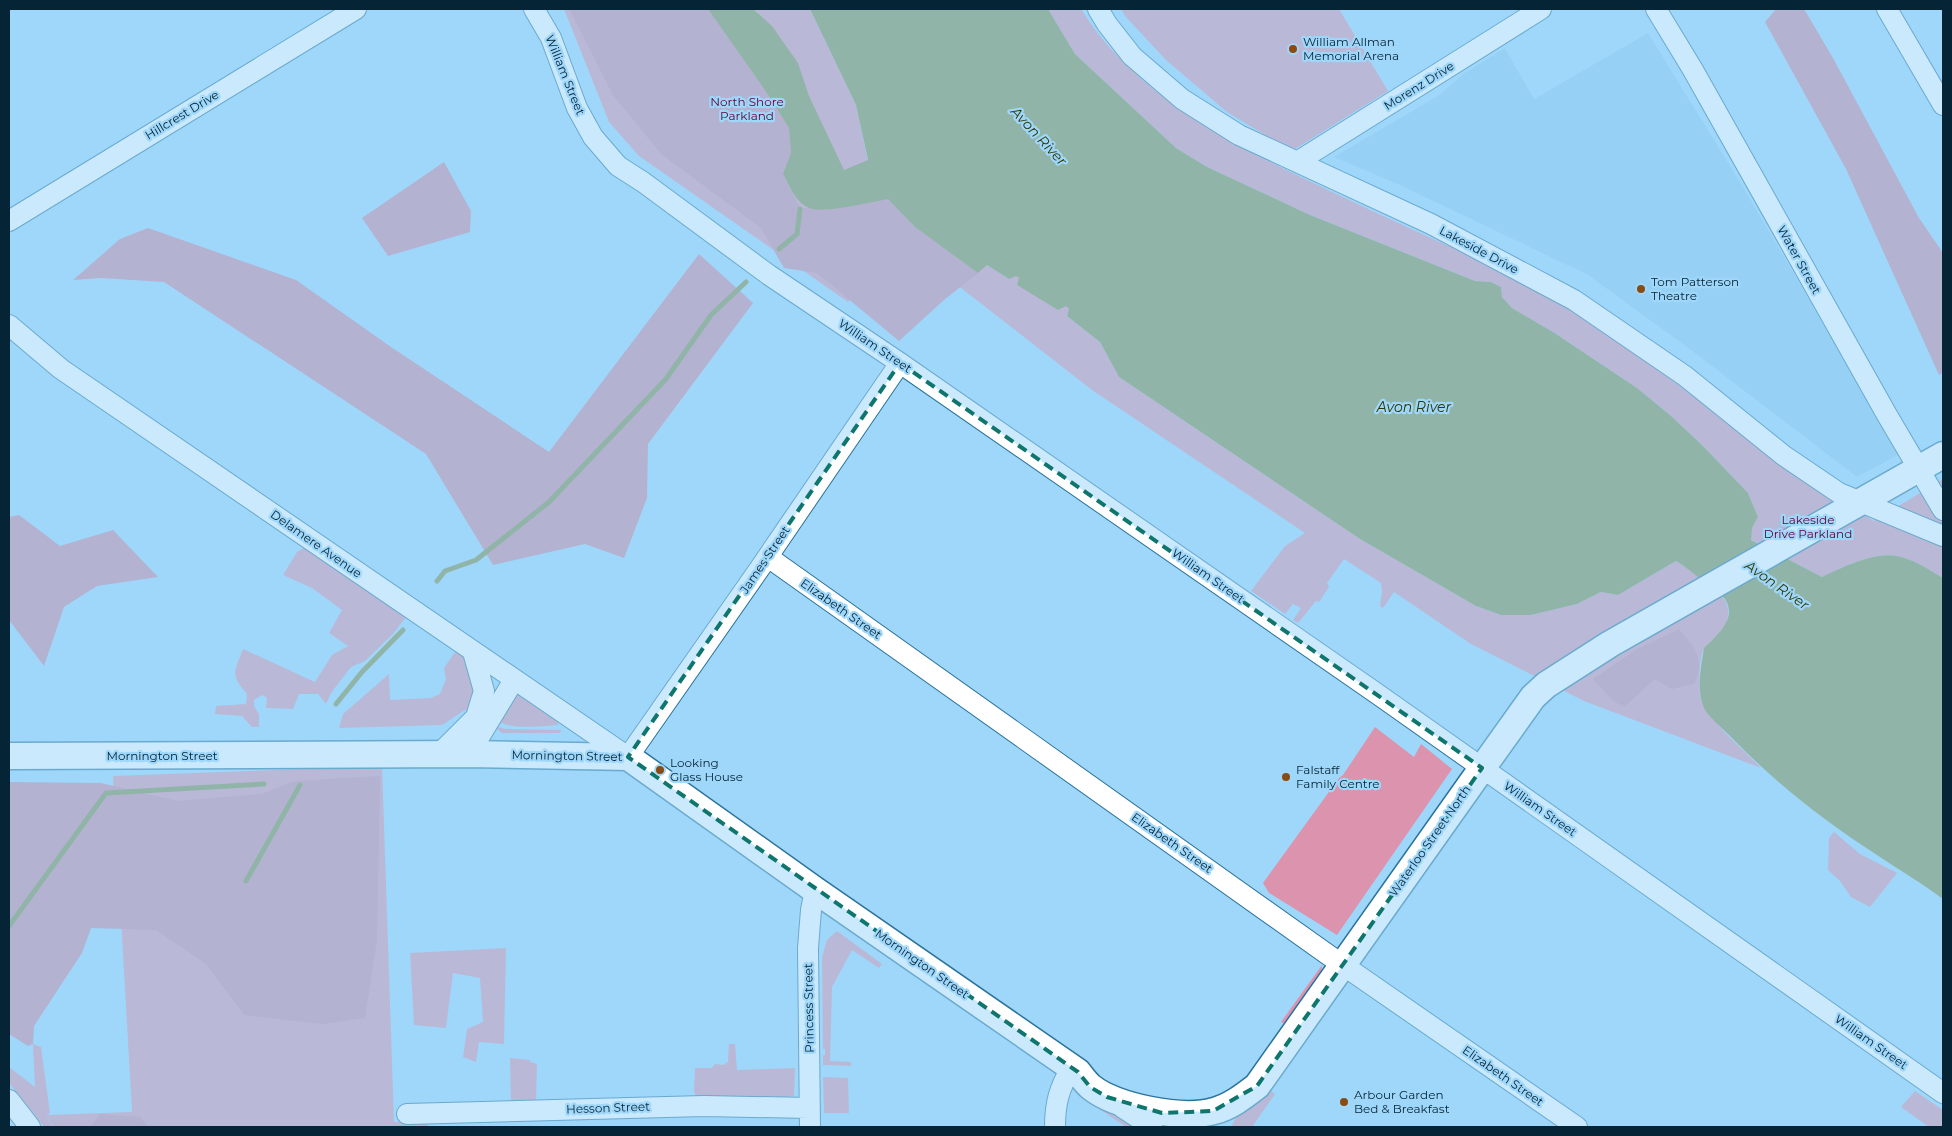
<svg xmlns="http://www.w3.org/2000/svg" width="1952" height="1136" viewBox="0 0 1952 1136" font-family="Montserrat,sans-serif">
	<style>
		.built { fill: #8ccaf0 }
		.green { fill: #dc93ad }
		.forest { fill: #ce859f }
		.water { fill: #808b46 }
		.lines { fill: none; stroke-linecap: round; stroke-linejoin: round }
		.stream { stroke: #808b46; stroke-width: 5 }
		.minor-casing { stroke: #2a739b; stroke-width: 22 }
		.major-casing { stroke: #2a739b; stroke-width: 29 }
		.minor { stroke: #fff; stroke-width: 20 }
		.major { stroke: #fff; stroke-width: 26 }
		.marked { fill: none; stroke: #0f766e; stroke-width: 4; stroke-dasharray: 10 6; stroke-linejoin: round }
		.poi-dot { fill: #8a4b12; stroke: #9fd7fa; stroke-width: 2 }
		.labels { text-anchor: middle; stroke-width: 4.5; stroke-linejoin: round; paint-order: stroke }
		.poi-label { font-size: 12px; fill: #052435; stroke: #9fd7fa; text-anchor: start }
		.street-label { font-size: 12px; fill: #052435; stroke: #9fd7fa }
		.park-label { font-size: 12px; fill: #5c0332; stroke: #9fd7fa }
		.water-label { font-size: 14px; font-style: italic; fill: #303700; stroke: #9fd7fa }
	</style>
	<rect width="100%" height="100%" fill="#9fd7fa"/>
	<path class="built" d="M 1648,33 L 1743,187 L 1900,454 L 1857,477 L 1687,347 L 1588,275 L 1402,186 L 1334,157 L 1441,94 L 1463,74 L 1505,48 L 1534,99 Z"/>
	<path class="green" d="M 564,9 L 810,9 L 856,105 L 868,162 L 987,265 L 1009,279 L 1016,275 L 1066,305 L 1069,309 L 1067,316 L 1100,342 L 1119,377 L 1360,539 L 1476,606 L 1501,615 L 1531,615 L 1577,604 L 1601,592 L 1618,595 L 1676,561 C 1688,568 1716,588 1724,599 C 1729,605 1729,617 1726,624 C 1722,634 1712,639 1705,647 C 1699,654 1698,690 1701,699 C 1707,719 1746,752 1761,768 L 1584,701 L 1471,644 L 1394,592 L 1383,608 L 1380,606 L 1382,592 L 1381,583 L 1344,559 L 1327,583 L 1329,587 L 1319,602 L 1316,601 L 1298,623 L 1293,620 L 1301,608 L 1293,604 L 1285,614 L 1251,591 L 1285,546 L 1305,533 L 1092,390 L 902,242 L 848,302 L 639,156 L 609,122 Z
		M 1048,9 L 1081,9 C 1139,102 1249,153 1345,198 C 1406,227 1469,255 1531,283 L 1567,302 L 1700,401 L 1751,443 L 1795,475 L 1874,521 L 1943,479 L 1943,578 C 1930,570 1916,561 1901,557 C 1878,550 1843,567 1822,577 L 1750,539 L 1752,528 L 1758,517 L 1748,493 L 1702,445 L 1670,415 L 1637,388 L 1553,332 L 1512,308 L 1502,297 L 1501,287 L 1491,282 L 1475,281 L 1310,215 L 1207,167 L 1176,148 L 1075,54 Z
		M 1121,9 L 1339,9 L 1388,91 L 1295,149 L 1280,144 L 1227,112 L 1166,60 L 1125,16 Z
		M 305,547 L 406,617 L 393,634 L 365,661 L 351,667 L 331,693 L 326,704 L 318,694 L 299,694 L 293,709 L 266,708 L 267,698 L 262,695 L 254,700 L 254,706 L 259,714 L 259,727 L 252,727 L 242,716 L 215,714 L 216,706 L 246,704 L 247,694 C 230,674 234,673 243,649 L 315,682 L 332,655 L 348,646 L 329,633 L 342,610 L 312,588 L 283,575 L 297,552 Z
		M 455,652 L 464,657 L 477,681 L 470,711 L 465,710 L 442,725 L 339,728 L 343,714 L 389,674 L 390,700 L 431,698 L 440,694 L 446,679 L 444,668 Z
		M 517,694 L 558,722 L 558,725 C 544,726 510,730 499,721 Z
		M 498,727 L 506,729 L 562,730 L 559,733 L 502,733 L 496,728 Z
		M 1375,727 L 1414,757 L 1421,744 L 1452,769 L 1337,935 L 1269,893 L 1263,883 L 1339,778 L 1343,775 Z
		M 382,766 L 394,1122 L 428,1122 L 428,1127 L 54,1127 L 45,1115 L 53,1127 L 44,1127 L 9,1083 L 9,1067 L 35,1087 L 33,1044 L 41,1047 L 50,1113 L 47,1115 L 132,1112 L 113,776 Z
		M 1834,832 L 1860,854 L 1897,873 L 1870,907 L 1851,897 L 1840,881 L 1828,870 L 1829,838 Z
		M 837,931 L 882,964 L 879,968 L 852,950 L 832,987 L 830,1061 L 851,1062 L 851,1066 L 823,1065 L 823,1056 L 825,1055 L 825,1049 L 823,1049 L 822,957 L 827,940 Z
		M 506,948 L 504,1044 L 479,1042 L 476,1062 L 463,1057 L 467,1029 L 483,1022 L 480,978 L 453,973 L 446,1028 L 414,1025 L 410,953 Z
		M 1322,965 L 1321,974 L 1287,1025 L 1281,1022 Z
		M 729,1044 L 735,1044 L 737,1070 L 795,1068 L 794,1096 L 771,1099 L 696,1096 L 694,1091 L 695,1068 L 712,1068 L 715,1064 L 723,1065 L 728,1062 Z
		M 510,1058 L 530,1060 L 530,1062 L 537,1064 L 536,1102 L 511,1101 Z
		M 823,1077 L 848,1078 L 849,1113 L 824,1113 Z
		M 1271,1091 L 1275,1094 L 1252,1127 L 1231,1127 L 1236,1117 Z
		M 1915,1091 L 1943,1110 L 1943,1127 L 1929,1127 L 1901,1107 Z
		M 1087,1095 L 1138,1127 L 1126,1127 L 1086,1100 L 1083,1096 Z"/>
	<path class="forest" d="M 569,9 L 708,9 L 769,96 L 789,128 L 791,153 L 783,174 L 800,208 L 834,209 L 888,198 L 915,227 L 978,273 L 944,300 L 899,341 L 817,273 L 784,268 L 761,228 L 661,154 L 613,95 Z
		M 1776,9 L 1804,9 L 1833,58 L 1919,218 L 1943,253 L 1943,372 L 1939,375 L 1846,169 L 1765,22 Z
		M 444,162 L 471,211 L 470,232 L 388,256 L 362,218 Z
		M 148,228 L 296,280 L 391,347 L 549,452 L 699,254 L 753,303 L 648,444 L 647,498 L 624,558 L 585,544 L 493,565 L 426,454 L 164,282 L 101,278 L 73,280 L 120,239 Z
		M 19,515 L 60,546 L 113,530 L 158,577 L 97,586 L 64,607 L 44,666 L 9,620 L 9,517 Z
		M 1679,629 C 1695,647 1706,660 1694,684 L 1672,689 L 1655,679 L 1624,707 L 1612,700 L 1593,679 L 1637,649 Z
		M 380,776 L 377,940 L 365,1018 L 322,1024 L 244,1015 L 205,963 L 156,930 L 91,928 L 82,953 L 34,1026 L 33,1044 L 28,1046 L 9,1034 L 9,782 L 101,783 L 177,801 L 262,794 L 295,781 Z
		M 100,1114 L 141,1117 L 148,1127 L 91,1127 Z"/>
	<path class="water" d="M 708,9 L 753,9 L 772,26 L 798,63 L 809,96 L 844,170 L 868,160 L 856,105 L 810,9 L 1048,9 L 1075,54 L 1176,148 L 1207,167 L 1310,215 L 1475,281 L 1491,282 L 1501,287 L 1502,297 L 1512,308 L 1553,332 L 1637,388 L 1670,415 L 1702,445 L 1748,493 L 1758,517 L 1752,528 L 1751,540 L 1822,577 C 1843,567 1878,550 1901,557 C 1916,561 1930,570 1943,578 L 1943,899 C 1922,883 1899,870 1877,855 C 1826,822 1778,785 1735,741 C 1727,732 1709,718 1704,708 C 1696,689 1701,667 1704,648 C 1716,636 1738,619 1725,599 C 1722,595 1714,590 1710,587 C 1699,578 1688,568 1676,561 L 1618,595 L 1601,592 L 1577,604 L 1531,615 L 1501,615 L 1476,606 L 1360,539 L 1119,377 L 1100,342 L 1067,316 L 1069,309 L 1066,306 L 1058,310 L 1017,285 L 1019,278 L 1016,276 L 1009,279 L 987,265 L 978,273 L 915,227 L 888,199 C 871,202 824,214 809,208 C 795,202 790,186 783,174 L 791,153 L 789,128 L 769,96 Z"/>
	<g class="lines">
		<path class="stream" d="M 779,249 L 797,234 L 800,209
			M 437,581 L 445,571 L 476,560 L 549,502 L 666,379 L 711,315 L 746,282
			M 336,704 L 362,672 L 403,630
			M 246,881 L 300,785
			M 9,926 L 106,793 L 264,784"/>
		<defs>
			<path id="minor" d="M 534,9 L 551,38 L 577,108 L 593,137 L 618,166 L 643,182 L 769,275 L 900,363 L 1376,693 L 1943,1093
				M 1098,9 L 1107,24 L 1132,56 L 1182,99 L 1239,135 L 1431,224 L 1574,300 L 1685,376 L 1783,455 L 1839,493 L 1943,536
				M 1656,9 L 1693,70 L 1887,415 L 1943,510
				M 1887,9 L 1943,105
				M 1297,162 L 1541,9
				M 9,221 L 356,9
				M 9,325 L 61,369 L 628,757 L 760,568 L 900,363
				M 768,557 L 1327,954 L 1577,1127
				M 469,754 L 514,680
				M 438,755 L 476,717 L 484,691 L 473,652
				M 9,1100 L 30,1127
				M 1123,1108 L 1152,1127
				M 407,1114 L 704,1106 L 810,1108
				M 810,1127 L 808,948 L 811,910 L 815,890
				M 1055,1127 C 1055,1103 1059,1089 1071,1068"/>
			<path id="major" d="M 9,756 L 469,754 L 628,757 L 815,890 L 1078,1072 C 1082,1077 1086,1083 1091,1087 C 1115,1107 1183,1120 1214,1111 C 1230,1107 1244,1096 1257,1086 L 1473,781 L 1533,697 L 1546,685 L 1610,644 L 1943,455"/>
		</defs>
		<use href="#minor" class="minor-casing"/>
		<use href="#major" class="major-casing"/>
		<use href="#minor" class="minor"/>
		<use href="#major" class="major"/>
	</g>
	<path d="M0 0H1952V1136H0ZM 900,363 L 1482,768 L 1257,1086 L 1213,1111 L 1162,1113 L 1107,1097 L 1090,1087 L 1078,1072 L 628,757 Z" fill="#9fd7fa" fill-opacity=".55" fill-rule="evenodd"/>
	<path class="marked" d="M 900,363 L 1482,768 L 1257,1086 L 1213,1111 L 1162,1113 L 1107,1097 L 1090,1087 L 1078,1072 L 628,757 Z"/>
	<g class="poi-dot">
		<circle cx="1293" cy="49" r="5"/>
		<circle cx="1641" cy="289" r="5"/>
		<circle cx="660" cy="770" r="5"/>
		<circle cx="1286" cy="777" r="5"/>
		<circle cx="1344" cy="1102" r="5"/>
	</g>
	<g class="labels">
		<g class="poi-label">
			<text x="1303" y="46">William Allman<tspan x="1303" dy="14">Memorial Arena</tspan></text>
			<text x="1651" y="286">Tom Patterson<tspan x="1651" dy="14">Theatre</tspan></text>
			<text x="670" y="767">Looking<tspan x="670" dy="14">Glass House</tspan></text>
			<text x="1296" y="774">Falstaff<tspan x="1296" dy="14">Family Centre</tspan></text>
			<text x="1354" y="1099">Arbour Garden<tspan x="1354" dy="14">Bed &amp; Breakfast</tspan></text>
		</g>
		<g class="street-label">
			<text transform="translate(565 75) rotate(68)" y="4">William Street</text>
			<text transform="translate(1419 86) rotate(-32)" y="4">Morenz Drive</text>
			<text transform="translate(182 115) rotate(-31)" y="4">Hillcrest Drive</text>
			<text transform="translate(1479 250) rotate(28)" y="4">Lakeside Drive</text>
			<text transform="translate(1799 260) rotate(61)" y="4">Water Street</text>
			<text transform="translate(875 346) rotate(34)" y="4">William Street</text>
			<text transform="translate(316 544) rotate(35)" y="4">Delamere Avenue</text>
			<text transform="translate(765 560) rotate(-56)" y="4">James Street</text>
			<text transform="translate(1208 576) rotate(35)" y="4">William Street</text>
			<text transform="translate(841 609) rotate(35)" y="4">Elizabeth Street</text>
			<text x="162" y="760">Mornington Street</text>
			<text transform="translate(567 756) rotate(1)" y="4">Mornington Street</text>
			<text transform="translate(1540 809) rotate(35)" y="4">William Street</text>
			<text transform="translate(1430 841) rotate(-55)" y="4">Waterloo Street North</text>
			<text transform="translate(1172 843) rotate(35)" y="4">Elizabeth Street</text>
			<text transform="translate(922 964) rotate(35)" y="4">Mornington Street</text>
			<text transform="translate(809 1008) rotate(-91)" y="4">Princess Street</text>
			<text transform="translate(1871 1042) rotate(35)" y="4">William Street</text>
			<text transform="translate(1503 1076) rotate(35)" y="4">Elizabeth Street</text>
			<text transform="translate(608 1108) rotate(-2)" y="4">Hesson Street</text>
		</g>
		<g class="park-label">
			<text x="747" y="106">North Shore<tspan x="747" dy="14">Parkland</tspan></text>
			<text x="1808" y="524">Lakeside<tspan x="1808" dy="14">Drive Parkland</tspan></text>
		</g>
		<g class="water-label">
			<text transform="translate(1039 136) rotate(47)" y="5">Avon River</text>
			<text x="1414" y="412">Avon River</text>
			<text transform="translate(1777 585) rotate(35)" y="5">Avon River</text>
		</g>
	</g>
	<rect width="1952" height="1136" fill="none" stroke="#052435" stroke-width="20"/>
</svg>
